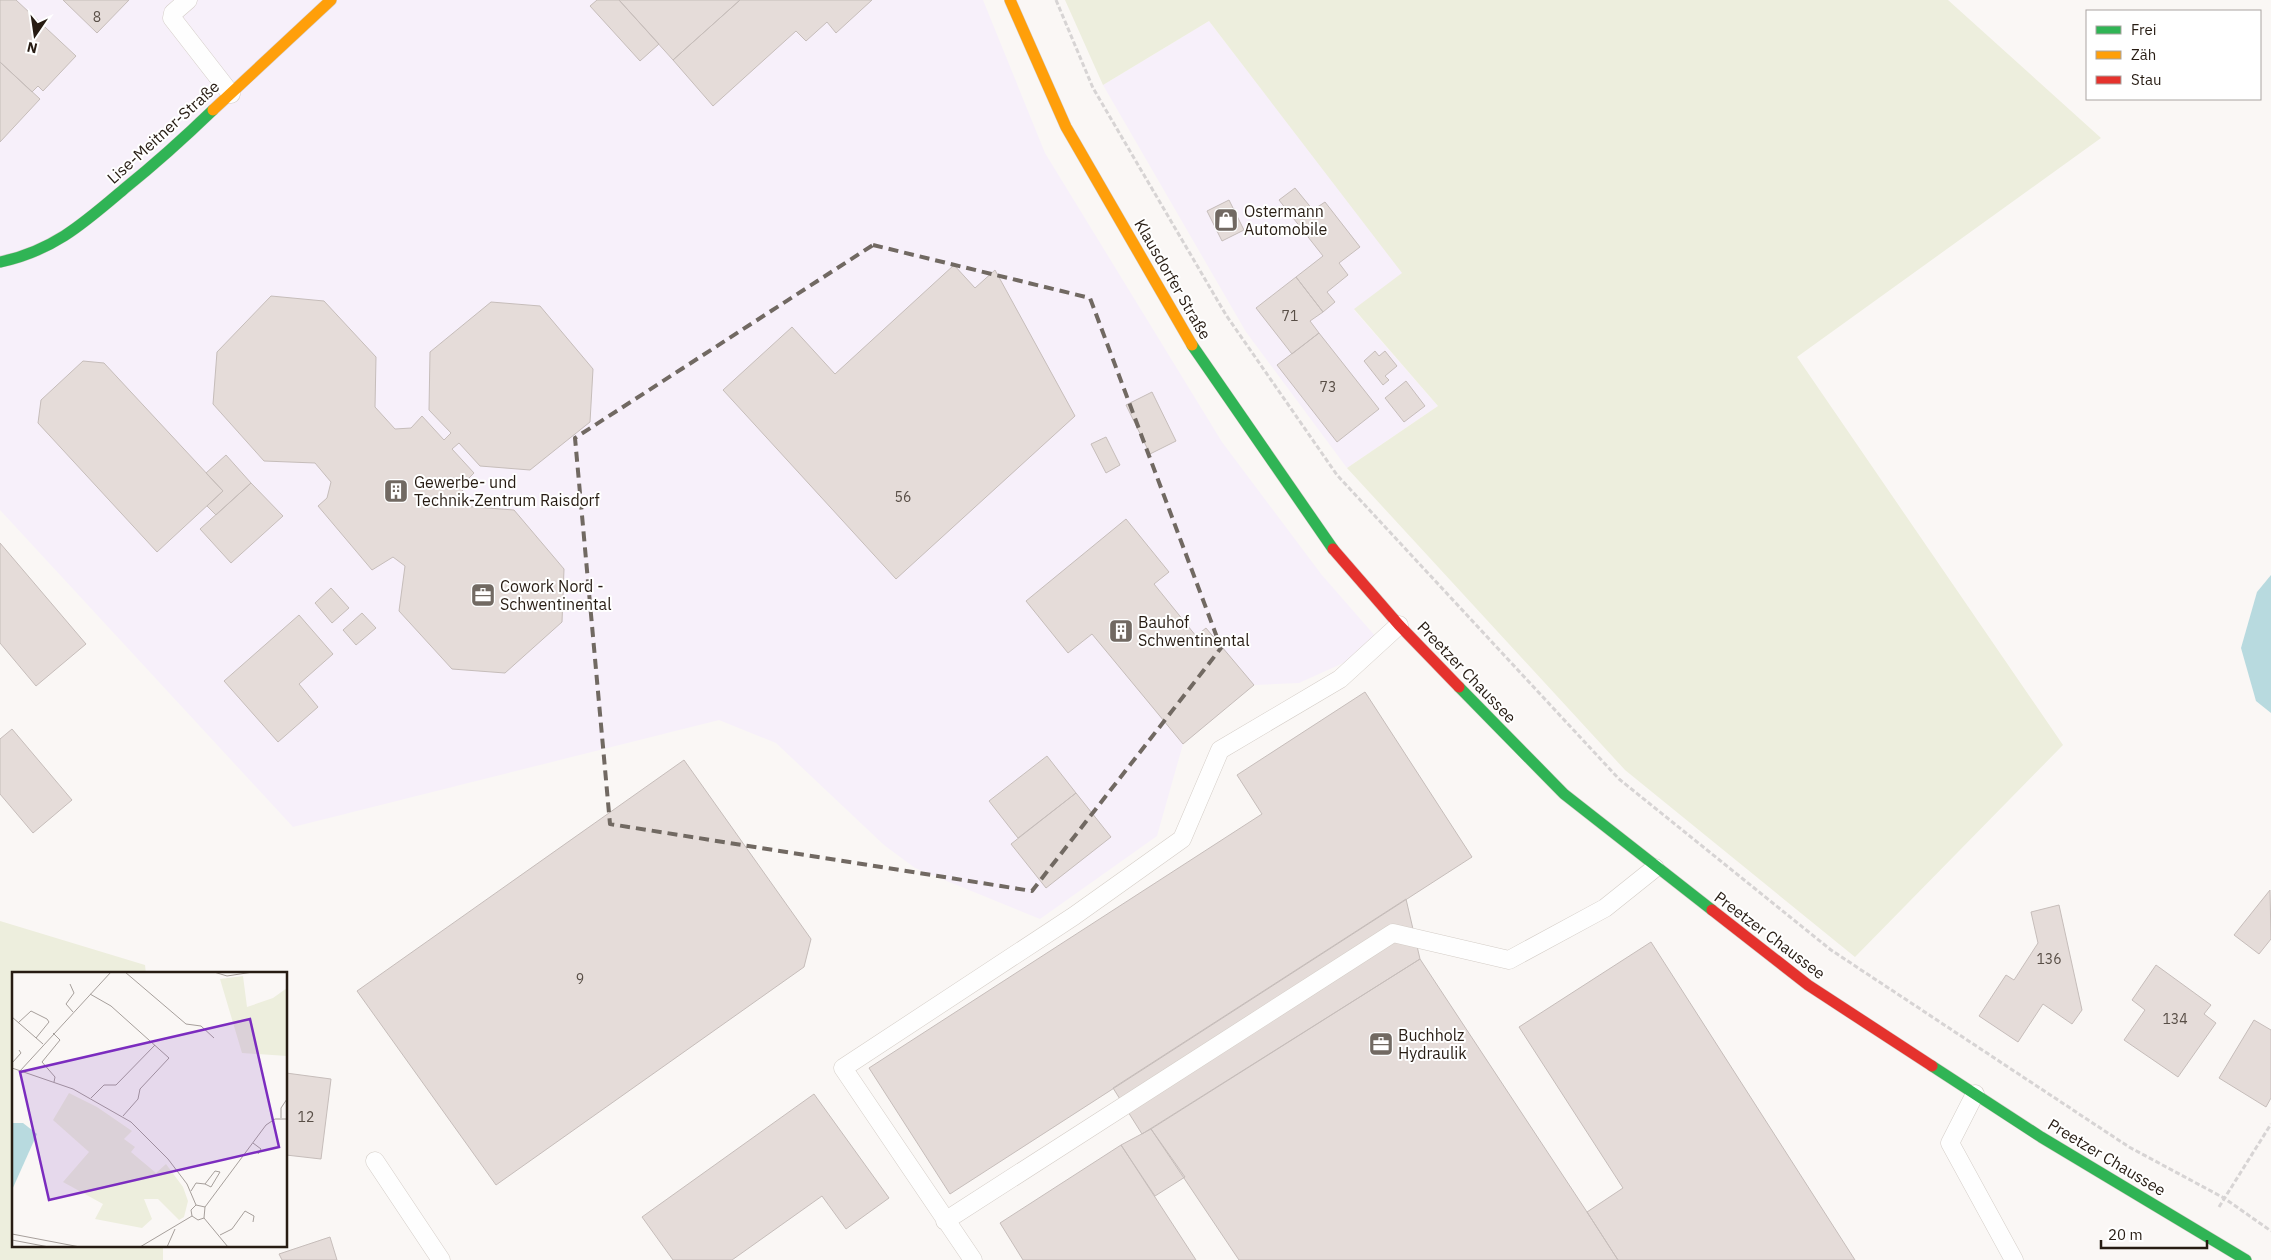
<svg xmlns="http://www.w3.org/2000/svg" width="2271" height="1260" viewBox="0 0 2271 1260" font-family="'IBM Plex Sans',sans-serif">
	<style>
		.commercial { fill: #f7f0fa }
		.green { fill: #edeedd }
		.water { fill: #b8dadf }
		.building { fill: #e5dcd9; stroke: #c6bdba }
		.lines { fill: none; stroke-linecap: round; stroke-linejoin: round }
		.lane-casing { stroke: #d4cdc7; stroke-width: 19 }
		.fast-casing { stroke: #d4cdc7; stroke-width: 12 }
		.slow-casing { stroke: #d4cdc7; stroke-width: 12 }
		.jam-casing { stroke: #d4cdc7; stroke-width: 12 }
		.path { stroke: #d7d4d4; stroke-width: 3; stroke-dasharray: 5 2.5; stroke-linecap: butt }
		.lane { stroke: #fefefe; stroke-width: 18 }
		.fast { stroke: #30b455; stroke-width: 11 }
		.slow { stroke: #ff9f0a; stroke-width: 11 }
		.jam { stroke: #e5322d; stroke-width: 11 }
		.marked { fill: none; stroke: #716962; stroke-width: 4; stroke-dasharray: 10 6; stroke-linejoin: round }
		.labels { text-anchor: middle; stroke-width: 4; stroke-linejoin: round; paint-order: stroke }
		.number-label { font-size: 14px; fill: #584e46 }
		.street-label { font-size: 16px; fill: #271c13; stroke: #fff }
		.poi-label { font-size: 16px; fill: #271c13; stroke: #fff; text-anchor: start }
		.inset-road { fill: none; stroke: #a69f9b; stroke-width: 1 }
		.view { fill: #7b2cbf; fill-opacity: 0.15; stroke: #7b2cbf; stroke-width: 2.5 }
		.inset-edge { fill: none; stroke: #271c13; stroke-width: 2.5 }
	</style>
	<rect width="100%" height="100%" fill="#faf7f5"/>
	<path class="commercial" d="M 0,0 L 983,0 L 1045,153 L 1222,442 L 1321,574 L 1383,645 L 1299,683 L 1254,685 L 1183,744 L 1157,836 L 1040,919 L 915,868 L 884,845 L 776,743 L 719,720 L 293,827 L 0,510 Z
		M 1209,21 L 1403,273 L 1354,310 L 1438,406 L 1347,468 L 1246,332 L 1103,85 Z"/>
	<path class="green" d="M 1065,0 L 1948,0 L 2101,138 L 1797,357 L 2063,745 L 1855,957 L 1625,770 L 1347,468 L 1438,406 L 1354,309 L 1402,273 L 1209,21 L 1103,85 Z
		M 0,921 L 145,965 L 146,974 L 14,974 L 14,1246 L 163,1246 L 163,1260 L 0,1260 Z"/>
	<path class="water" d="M 2271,575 L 2271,713 L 2256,701 L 2241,648 L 2257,592 Z"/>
	<path class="building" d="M 0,0 L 16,0 L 76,56 L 43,91 L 38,86 L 32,92 L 0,62 Z
		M 63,0 L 129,0 L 97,33 Z
		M 597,0 L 619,0 L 659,44 L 640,61 L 590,6 Z
		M 619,0 L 740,0 L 673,60 Z
		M 740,0 L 872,0 L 836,33 L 827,22 L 806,41 L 796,31 L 713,106 L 673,60 Z
		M 0,62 L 40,99 L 0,142 Z
		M 1295,188 L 1313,210 L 1325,202 L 1360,247 L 1339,263 L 1348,275 L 1327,292 L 1335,302 L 1323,312 L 1296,277 L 1323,256 L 1279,200 Z
		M 1229,200 L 1244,230 L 1222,241 L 1207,211 Z
		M 954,265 L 975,288 L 995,270 L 1075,416 L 896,579 L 723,390 L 792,327 L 835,374 Z
		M 1296,277 L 1323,312 L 1310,321 L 1319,333 L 1292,354 L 1256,308 Z
		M 271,296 L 324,301 L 376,357 L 375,407 L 395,429 L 411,428 L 422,416 L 444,440 L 451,433 L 429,410 L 430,352 L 491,302 L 540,306 L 593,369 L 590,422 L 530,470 L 480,466 L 459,443 L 452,449 L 474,473 L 463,484 L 461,506 L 514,510 L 564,569 L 562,622 L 505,673 L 452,669 L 399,611 L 405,566 L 393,557 L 372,570 L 318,506 L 327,498 L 331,482 L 315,463 L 264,461 L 213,404 L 217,352 Z
		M 1319,333 L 1379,409 L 1337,442 L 1277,365 Z
		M 1375,351 L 1379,356 L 1385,351 L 1397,366 L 1385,376 L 1389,380 L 1383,385 L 1364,361 Z
		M 83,361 L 104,363 L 223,491 L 157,552 L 38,423 L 41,400 Z
		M 1406,381 L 1425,406 L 1404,422 L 1385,398 Z
		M 1152,392 L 1176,441 L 1150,454 L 1126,405 Z
		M 1106,437 L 1120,465 L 1106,473 L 1091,444 Z
		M 226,455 L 251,483 L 216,515 L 207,506 L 223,491 L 206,473 Z
		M 251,483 L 283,516 L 231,563 L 200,529 Z
		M 1126,519 L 1169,572 L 1154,584 L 1196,636 L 1206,628 L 1254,685 L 1183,744 L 1092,634 L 1068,653 L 1026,601 Z
		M 0,543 L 86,644 L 36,686 L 0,643 Z
		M 331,588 L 349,608 L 332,623 L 315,603 Z
		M 362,613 L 376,628 L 356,645 L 343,630 Z
		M 299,615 L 333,654 L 299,684 L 318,707 L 278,742 L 224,681 Z
		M 1365,692 L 1472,857 L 950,1194 L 869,1068 L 1262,814 L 1237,775 Z
		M 12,729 L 72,800 L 33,833 L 0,794 L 0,739 Z
		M 1047,756 L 1076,793 L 1018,838 L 989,801 Z
		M 684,760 L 811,939 L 804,967 L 496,1185 L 357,991 Z
		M 1076,793 L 1111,837 L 1046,888 L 1011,844 Z
		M 2270,890 L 2271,939 L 2259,954 L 2234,935 Z
		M 1406,899 L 1420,959 L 1142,1134 L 1113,1088 Z
		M 2059,905 L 2082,1010 L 2072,1024 L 2043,1004 L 2018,1042 L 1979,1016 L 2006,975 L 2014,980 L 2038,943 L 2031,912 Z
		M 1651,942 L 1855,1260 L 1618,1260 L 1587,1212 L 1623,1188 L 1519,1027 Z
		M 1420,959 L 1587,1212 L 1618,1260 L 1239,1260 L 1151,1129 Z
		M 2156,965 L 2211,1005 L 2204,1014 L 2216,1023 L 2178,1077 L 2124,1040 L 2145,1010 L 2132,1000 Z
		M 2254,1020 L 2271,1030 L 2271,1098 L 2266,1107 L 2219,1078 Z
		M 286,1073 L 331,1079 L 321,1159 L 286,1155 Z
		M 814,1094 L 889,1198 L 846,1229 L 822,1196 L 732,1260 L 673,1260 L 642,1217 Z
		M 1151,1129 L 1185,1177 L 1155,1196 L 1121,1145 Z
		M 1121,1145 L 1196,1260 L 1023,1260 L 1000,1223 Z
		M 330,1237 L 337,1260 L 282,1260 L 279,1254 Z"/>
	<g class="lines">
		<defs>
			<path id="lane" d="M 188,0 L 173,13 L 172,18 L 231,94
				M 1975,1094 L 1950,1143 L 2014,1260
				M 375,1161 L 441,1260
				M 945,1221 L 1393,933 L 1509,960 L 1605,908 L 1655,868
				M 973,1260 L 843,1068 L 1074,916 L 1182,839 L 1220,750 L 1340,679 L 1399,625"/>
			<path id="fast" d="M 0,262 C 53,251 84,223 124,189 C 155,164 184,138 213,110
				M 1192,345 L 1333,549
				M 1459,687 L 1564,794 L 1712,910
				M 1932,1066 L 2041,1137 L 2246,1260"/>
			<path id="slow" d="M 1010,0 L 1066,127 L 1192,345
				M 213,110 L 331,0"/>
			<path id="jam" d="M 1333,549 L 1399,625 L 1459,687
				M 1712,910 L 1808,985 L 1932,1066"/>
		</defs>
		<use href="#lane" class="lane-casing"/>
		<use href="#fast" class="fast-casing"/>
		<use href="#slow" class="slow-casing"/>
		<use href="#jam" class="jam-casing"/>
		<path class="path" d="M 1056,0 L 1093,88 L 1226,315 L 1337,475 L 1619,779 L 1831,950 L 2129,1147 L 2224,1198 L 2271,1231
			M 2219,1207 L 2271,1124"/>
		<use href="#lane" class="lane"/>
		<use href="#fast" class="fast"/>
		<use href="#slow" class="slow"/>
		<use href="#jam" class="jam"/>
	</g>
	<path class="marked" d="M 873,245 L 1090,298 L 1221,648 L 1032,891 L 610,824 L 575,438 Z"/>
	<defs>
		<symbol id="shop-square" viewBox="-11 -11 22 22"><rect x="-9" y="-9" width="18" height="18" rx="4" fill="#716962" stroke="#fff"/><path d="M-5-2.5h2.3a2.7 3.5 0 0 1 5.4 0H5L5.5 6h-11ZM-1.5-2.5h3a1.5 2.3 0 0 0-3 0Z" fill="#fff"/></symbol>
		<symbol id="building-square" viewBox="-11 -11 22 22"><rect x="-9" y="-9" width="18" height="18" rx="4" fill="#716962" stroke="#fff"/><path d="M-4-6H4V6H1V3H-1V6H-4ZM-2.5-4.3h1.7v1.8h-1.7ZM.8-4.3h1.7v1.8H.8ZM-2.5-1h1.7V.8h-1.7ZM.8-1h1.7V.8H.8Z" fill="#fff"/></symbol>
		<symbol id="office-square" viewBox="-11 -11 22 22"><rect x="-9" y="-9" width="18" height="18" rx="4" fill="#716962" stroke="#fff"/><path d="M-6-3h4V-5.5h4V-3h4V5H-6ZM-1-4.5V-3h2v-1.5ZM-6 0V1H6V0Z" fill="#fff"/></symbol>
	</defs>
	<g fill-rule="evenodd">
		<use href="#shop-square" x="1212" y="206" width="28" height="28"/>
		<use href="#building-square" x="382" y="477" width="28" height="28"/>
		<use href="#office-square" x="469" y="581" width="28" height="28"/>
		<use href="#building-square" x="1107" y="617" width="28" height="28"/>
		<use href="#office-square" x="1367" y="1030" width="28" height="28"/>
	</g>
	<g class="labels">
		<g class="number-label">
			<text x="97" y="22">8</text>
			<text x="1290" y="321">71</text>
			<text x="1328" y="392">73</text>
			<text x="903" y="502">56</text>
			<text x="2049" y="964">136</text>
			<text x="580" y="984">9</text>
			<text x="2175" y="1024">134</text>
			<text x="306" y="1122">12</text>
		</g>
		<g class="street-label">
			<text transform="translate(163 132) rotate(-42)" y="6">Lise-Meitner-Straße</text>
			<text transform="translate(1173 279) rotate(60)" y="6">Klausdorfer Straße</text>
			<text transform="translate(1467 672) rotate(46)" y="6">Preetzer Chaussee</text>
			<text transform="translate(1770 935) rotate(37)" y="6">Preetzer Chaussee</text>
			<text transform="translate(2107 1157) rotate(31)" y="6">Preetzer Chaussee</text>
		</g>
		<g class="poi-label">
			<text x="1244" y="217">Ostermann<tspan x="1244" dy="18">Automobile</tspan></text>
			<text x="414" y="488">Gewerbe- und<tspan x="414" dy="18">Technik-Zentrum Raisdorf</tspan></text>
			<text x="500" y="592">Cowork Nord -<tspan x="500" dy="18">Schwentinental</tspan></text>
			<text x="1138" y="628">Bauhof<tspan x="1138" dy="18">Schwentinental</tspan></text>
			<text x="1398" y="1041">Buchholz<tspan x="1398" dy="18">Hydraulik</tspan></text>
		</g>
	</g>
	<g transform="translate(12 972)">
		<rect width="275" height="275" fill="#faf7f5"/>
		<path d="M 231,4 L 235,35 L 261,26 L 275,16 L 275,84 L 230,81 L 208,7 ZM 57,121 L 85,135 L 120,159 L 112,167 L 123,175 L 119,180 L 144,201 L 154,192 L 171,215 L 176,229 L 172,245 L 167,248 L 146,227 L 132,227 L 140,247 L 130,256 L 83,247 L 91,232 L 51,210 L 77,180 L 41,148 Z" fill="#edeedd"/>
		<path d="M 0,151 L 11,151 L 25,162 L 0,218 Z" fill="#b8dadf"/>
		<path class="inset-road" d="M 113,0 L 174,52 L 189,54 L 202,66M 202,0 L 215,4 L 241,0M 58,12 L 62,21 L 54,32 L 61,40M 78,22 L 99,34 L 157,86 L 128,117 L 126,127 L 111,144M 0,45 L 31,72M 6,51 L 19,39 L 35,47 L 37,50 L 24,66M 41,61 L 48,68 L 30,90 L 43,105 L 42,110M 0,91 L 9,81 L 7,78M 0,96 L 61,117 L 119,150 L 156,187 L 175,212 L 184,233M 8,99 L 99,0M 79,126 L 92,113 L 104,113 L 143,73M 269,146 L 269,136 L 275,127M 241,171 L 249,177 L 246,182M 179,219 L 184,211 L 193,212 L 203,199 L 208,200 L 199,215 L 193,212M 184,233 L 179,238 L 180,244 L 186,248 L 192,246M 184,233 L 193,235 L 192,246M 193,235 L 254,153 L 263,147 L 275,147M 192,246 L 216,275M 0,262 L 68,275M 208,263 L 220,257 L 233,239 L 242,244 L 241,250M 0,268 L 37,275M 128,275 L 180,244M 155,275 L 163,257"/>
		<path class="view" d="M 238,47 L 267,175 L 37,228 L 8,100 Z"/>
		<rect width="275" height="275" class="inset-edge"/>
	</g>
	<rect x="2086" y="10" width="175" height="90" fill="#ffffff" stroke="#a9a4a1"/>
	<rect x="2096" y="26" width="25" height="8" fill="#30b455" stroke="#a9a4a1"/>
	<text x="2131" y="35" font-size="15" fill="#271c13">Frei</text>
	<rect x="2096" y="51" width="25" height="8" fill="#ff9f0a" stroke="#a9a4a1"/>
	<text x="2131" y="60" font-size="15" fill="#271c13">Zäh</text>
	<rect x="2096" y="76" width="25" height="8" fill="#e5322d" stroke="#a9a4a1"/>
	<text x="2131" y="85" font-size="15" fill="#271c13">Stau</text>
	<g transform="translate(35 35) rotate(193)" stroke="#ffffff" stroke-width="4" paint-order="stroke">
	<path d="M0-4L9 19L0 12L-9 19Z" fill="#271c13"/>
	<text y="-8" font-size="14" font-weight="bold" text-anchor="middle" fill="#271c13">N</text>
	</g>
	<path d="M2101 1240v8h106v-8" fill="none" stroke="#271c13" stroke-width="2.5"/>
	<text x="2108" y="1240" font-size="15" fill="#271c13" stroke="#ffffff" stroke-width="4" paint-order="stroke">20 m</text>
</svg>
